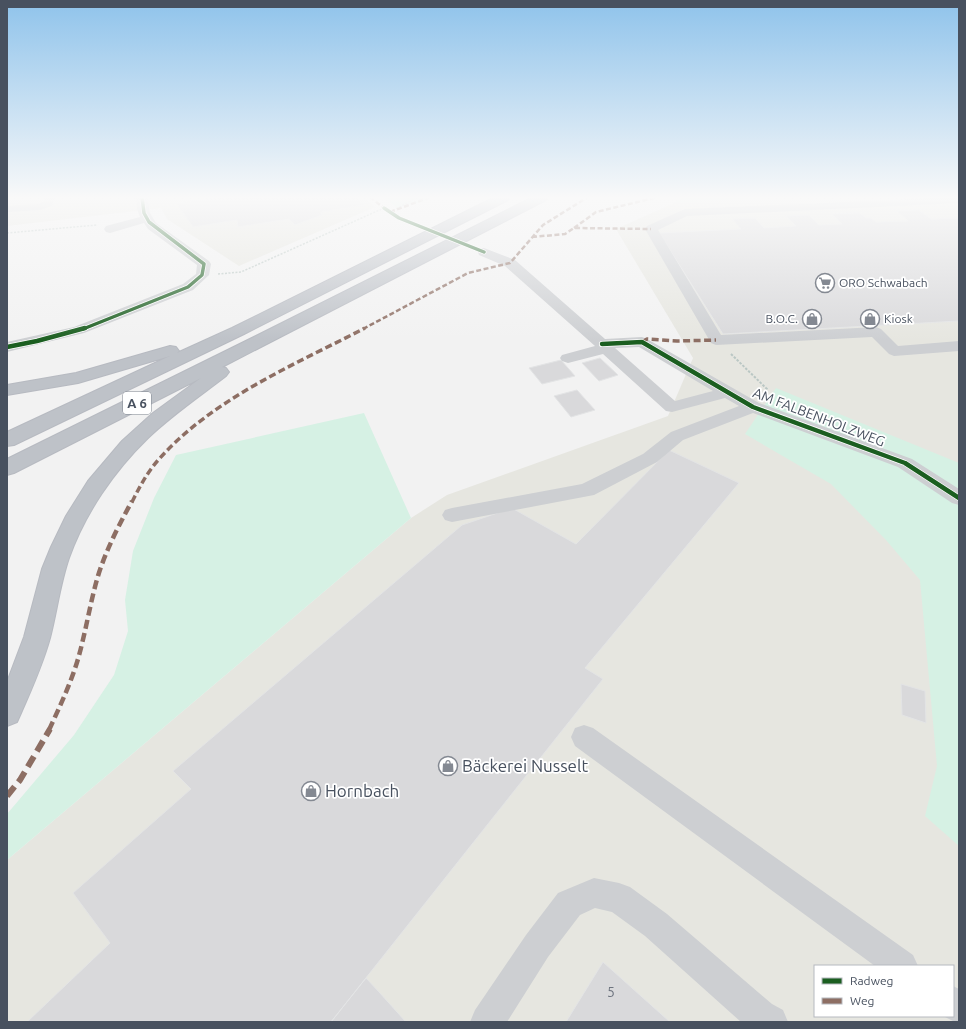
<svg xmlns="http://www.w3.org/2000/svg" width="966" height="1029" viewBox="0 0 966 1029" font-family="Ubuntu,sans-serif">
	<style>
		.commercial { fill: #e6e6e0; fill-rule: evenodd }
		.green { fill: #d6f1e4 }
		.building { fill: #d9d9db; stroke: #e3e4e5 }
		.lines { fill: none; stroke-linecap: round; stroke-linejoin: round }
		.highway-casing { stroke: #b7bac1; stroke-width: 2 }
		.path-far1 { stroke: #bac7c4; stroke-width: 1.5; stroke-dasharray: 2 1.5; stroke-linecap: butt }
		.path { stroke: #bac7c4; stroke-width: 2; stroke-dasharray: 2.5 1.5; stroke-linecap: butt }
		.minor { fill: #cdcfd2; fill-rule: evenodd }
		.highway { fill: #bec2c8; fill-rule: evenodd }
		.quiet-far3 { stroke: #8d6e63; stroke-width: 2.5; stroke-dasharray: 5 2.5; stroke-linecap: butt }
		.quiet-far2 { stroke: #8d6e63; stroke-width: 3.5; stroke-dasharray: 7 3.5; stroke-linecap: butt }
		.quiet-far1 { stroke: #8d6e63; stroke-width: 4.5; stroke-dasharray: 9 4.5; stroke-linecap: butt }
		.quiet { stroke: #8d6e63; stroke-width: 6; stroke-dasharray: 12 6; stroke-linecap: butt }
		.cycleway-far1-casing { stroke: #fff; stroke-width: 5 }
		.cycleway-casing { stroke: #fff; stroke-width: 6 }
		.cycleway-far1 { stroke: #1b5e20; stroke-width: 3.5 }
		.cycleway { stroke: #1b5e20; stroke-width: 4.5 }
		.labels { text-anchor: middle; stroke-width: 3.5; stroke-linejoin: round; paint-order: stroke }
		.far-poi-label { font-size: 12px; fill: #48515f; stroke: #fff; text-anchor: start }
		.shield { fill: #fff; stroke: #7f858f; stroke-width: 1 }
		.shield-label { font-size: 13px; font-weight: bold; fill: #48515f }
		.street-label { font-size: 14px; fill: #48515f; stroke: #fff }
		.near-number-label { font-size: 14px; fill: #6e747f }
		.near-poi-label { font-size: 17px; fill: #48515f; stroke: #fff; text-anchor: start }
	</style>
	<rect width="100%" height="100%" fill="#f2f2f2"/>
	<path class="commercial" d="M 7,197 L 364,197 L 375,207 L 239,266 L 167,219 L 161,208 L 7,226 Z
		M 781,197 L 959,197 L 959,1022 L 7,1022 L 7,860 L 411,518 L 447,495 L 668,416 L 693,358 L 616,229 L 674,203 ZM 815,966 L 953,966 L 953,1016 L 815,1016 Z"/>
	<path class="green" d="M 384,197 L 434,197 L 422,202 L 396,207 Z
		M 684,197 L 781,197 L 674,203 Z
		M 776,388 L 959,463 L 959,846 L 925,816 L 937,766 L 920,580 L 886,540 L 831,484 L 745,434 Z
		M 364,413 L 411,518 L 7,860 L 7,814 L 74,735 L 114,675 L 128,631 L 125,600 L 133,551 L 154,498 L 176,455 Z"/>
	<path class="building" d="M 222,197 L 357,197 L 364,205 L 321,212 L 322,215 L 295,225 L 289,219 L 238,227 L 237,220 L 193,227 L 176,203 Z
		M 919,210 L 931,219 L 959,218 L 959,321 L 723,334 L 659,233 L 741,229 L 732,219 L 755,218 L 764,228 L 796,226 L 786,216 L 809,215 L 819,225 L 842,224 L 832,214 L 860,213 L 866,218 L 871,218 L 876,222 L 908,221 L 897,211 Z
		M 600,358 L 618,375 L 599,381 L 582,363 Z
		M 561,360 L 575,376 L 542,384 L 529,368 Z
		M 577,390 L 595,410 L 571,417 L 554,396 Z
		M 669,450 L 739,483 L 585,668 L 603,679 L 331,1022 L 27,1022 L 110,943 L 73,893 L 191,789 L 173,771 L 462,525 L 512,508 L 576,544 Z
		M 901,684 L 925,691 L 926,723 L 902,715 Z
		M 603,962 L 670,1022 L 566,1022 Z
		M 366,978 L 379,992 L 406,1022 L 331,1022 Z"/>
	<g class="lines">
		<defs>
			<path id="highway" d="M 495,197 L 510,197 L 508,200 L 244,334 L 14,445 L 7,446 L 7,432 L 170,356 L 78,383 L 7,395 L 7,385 L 76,373 L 170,346 L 176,347 L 179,351 L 177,353 L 232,328 Z
				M 533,197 L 548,197 L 546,200 L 222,367 L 226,368 L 229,372 L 226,376 C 200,396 172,415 148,438 C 114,471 85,513 69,558 C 60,584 57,611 50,638 C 42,667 29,695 17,722 L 7,726 L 7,682 L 24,637 L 42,569 L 51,547 L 66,516 L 88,481 L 122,441 L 153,413 L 201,378 L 14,473 L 7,475 L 7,459 L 260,334 Z"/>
		</defs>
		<use href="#highway" class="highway-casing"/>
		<path class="path-far1" d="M 390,212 L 418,197
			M 7,233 L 97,225
			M 218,274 L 241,272 L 384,208"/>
		<path class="path" d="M 731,354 L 767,389 L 767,396"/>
		<path class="minor" d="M 45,197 L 55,197 L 52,206 L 40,210 L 7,212 L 7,206 L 38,204 L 43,202 Z
			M 136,197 L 147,197 L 150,213 L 156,223 L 209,261 L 211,264 L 209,275 L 193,290 L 84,333 L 7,352 L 7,342 L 74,327 L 183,284 L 196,274 L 197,265 L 148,229 L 144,223 L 110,233 L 106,232 L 104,229 L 106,226 L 140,217 L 137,209 Z
			M 959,197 L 959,203 L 687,216 L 658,230 L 721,335 L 876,327 L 881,329 L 898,346 L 959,341 L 959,351 L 894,356 L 889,354 L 872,337 L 716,345 L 711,343 L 645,229 L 647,226 L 685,209 Z
			M 484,248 L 515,260 L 605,339 L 642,337 L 647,339 L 759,403 L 912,459 L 959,489 L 959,505 L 952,503 L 898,467 L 753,413 L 683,440 L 657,462 L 594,495 L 452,522 L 445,520 L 442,515 L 445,510 L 452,508 L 582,484 L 643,454 L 671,432 L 739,406 L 725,398 L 672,412 L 666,411 L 603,354 L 568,363 L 562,361 L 560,358 L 562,355 L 595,346 L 505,266 L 479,255 L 478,252 L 479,249 ZM 639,347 L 713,391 L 675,401 L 615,348 Z
			M 584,725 L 593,728 L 913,955 L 918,966 L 875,966 L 575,746 L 571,737 L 575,728 Z
			M 594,878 L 619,883 L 630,887 L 667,914 L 772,1004 L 783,1010 L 788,1022 L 741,1022 L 645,936 L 612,912 L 595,908 L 580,915 L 548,957 L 507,1022 L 470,1022 L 475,1010 L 526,935 L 558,893 Z
			M 953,986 L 959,989 L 959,1022 L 955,1022 L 943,1016 L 953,1016 Z"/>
		<use href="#highway" class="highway"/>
		<path class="quiet-far3" d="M 370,197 L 384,208
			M 390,212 L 430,197
			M 574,228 L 596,212 L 658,197
			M 532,237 L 565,234 L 574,228 L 651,229
			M 363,329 L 468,273 L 510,263 L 543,225 L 588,197"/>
		<path class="quiet-far2" d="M 642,342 L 647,339 L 677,341 L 716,340
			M 132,502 C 140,486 148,471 160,458 C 214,398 294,365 365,328"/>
		<path class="quiet-far1" d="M 49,730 C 60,706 71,683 78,659 C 86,631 90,603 98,576 C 106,550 119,525 132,501"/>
		<path class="quiet" d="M 7,796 L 20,780 L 50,729"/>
		<defs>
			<path id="cycleway-far1" d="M 384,208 L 399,218 L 484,252
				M 83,329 L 188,287 L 202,275 L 204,264 L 149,222 L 144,213 L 142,197"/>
			<path id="cycleway" d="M 602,344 L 642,342 L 753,407 L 905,463 L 959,498
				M 7,347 L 37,341 L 85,328"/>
		</defs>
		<use href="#cycleway-far1" class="cycleway-far1-casing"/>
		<use href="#cycleway" class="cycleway-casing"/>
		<use href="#cycleway-far1" class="cycleway-far1"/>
		<use href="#cycleway" class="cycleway"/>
	</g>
	<linearGradient id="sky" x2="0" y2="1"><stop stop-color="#8fc3eb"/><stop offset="0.58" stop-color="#f9f9f9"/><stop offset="1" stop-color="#f9f9f9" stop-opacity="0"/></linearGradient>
	<rect width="966" height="341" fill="url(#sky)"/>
	<defs>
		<symbol id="supermarket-ring" viewBox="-11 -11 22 22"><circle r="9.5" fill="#fff" stroke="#848992" stroke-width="1.5"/><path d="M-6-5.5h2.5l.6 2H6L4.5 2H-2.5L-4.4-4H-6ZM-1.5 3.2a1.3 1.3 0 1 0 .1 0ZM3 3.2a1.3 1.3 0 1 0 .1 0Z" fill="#848992"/></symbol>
		<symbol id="shop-ring" viewBox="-11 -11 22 22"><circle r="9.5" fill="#fff" stroke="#848992" stroke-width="1.5"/><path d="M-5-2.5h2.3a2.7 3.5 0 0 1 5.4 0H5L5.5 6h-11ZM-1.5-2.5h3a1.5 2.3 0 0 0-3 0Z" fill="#848992"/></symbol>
	</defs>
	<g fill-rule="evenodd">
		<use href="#supermarket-ring" x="814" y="272" width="22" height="22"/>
		<use href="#shop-ring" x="801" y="308" width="22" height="22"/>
		<use href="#shop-ring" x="859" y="308" width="22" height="22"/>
		<use href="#shop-ring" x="437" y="755" width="22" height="22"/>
		<use href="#shop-ring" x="300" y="780" width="22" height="22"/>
	</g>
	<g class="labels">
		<g class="far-poi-label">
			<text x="839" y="287">ORO Schwabach</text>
			<text x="798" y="323" text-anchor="end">B.O.C.</text>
			<text x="884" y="323">Kiosk</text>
		</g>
		<rect class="shield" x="123" y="392" width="28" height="22" rx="3"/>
		<g class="shield-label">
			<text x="137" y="408">A 6</text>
		</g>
		<g class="street-label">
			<text transform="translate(819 417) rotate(21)" y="5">AM FALBENHOLZWEG</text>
		</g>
		<g class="near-number-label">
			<text x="611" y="997">5</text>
		</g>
		<g class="near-poi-label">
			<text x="462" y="772">Bäckerei Nusselt</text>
			<text x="325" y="797">Hornbach</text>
		</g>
	</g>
	<rect width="966" height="1029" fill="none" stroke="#48515f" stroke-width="16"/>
	<rect x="814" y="965" width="140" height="52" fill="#ffffff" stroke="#b6b9bf"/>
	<rect x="822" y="978" width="20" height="6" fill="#1b5e20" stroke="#b6b9bf"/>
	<text x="850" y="985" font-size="12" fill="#48515f">Radweg</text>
	<rect x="822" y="998" width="20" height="6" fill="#8d6e63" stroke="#b6b9bf"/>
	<text x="850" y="1005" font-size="12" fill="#48515f">Weg</text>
</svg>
